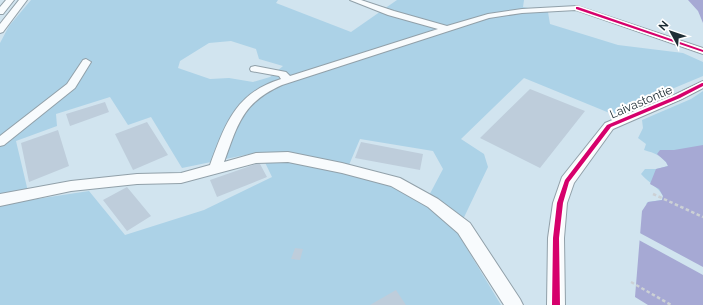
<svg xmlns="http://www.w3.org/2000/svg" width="703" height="305" viewBox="0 0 703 305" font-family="Raleway,sans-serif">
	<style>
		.green { fill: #acd2e7; fill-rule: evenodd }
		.water { fill: #a6a9d4 }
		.pier { fill: #d1e4ef }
		.building { fill: #becddb }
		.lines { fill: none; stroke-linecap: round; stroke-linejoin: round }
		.minor-casing { stroke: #91a0a9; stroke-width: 2 }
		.path { stroke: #ccd1d5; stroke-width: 2.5; stroke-dasharray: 3.5 2.5; stroke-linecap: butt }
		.minor { fill: #f8fbfd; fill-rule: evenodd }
		.cycleway-casing { stroke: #fff; stroke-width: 3 }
		.cycleway { fill: #d6006c; fill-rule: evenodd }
		.labels { text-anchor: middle; stroke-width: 4; stroke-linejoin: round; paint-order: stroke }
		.street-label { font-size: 12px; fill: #202f36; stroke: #fff }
	</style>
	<rect width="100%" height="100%" fill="#d1e4ef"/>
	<path class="green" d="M 31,0 L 278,0 L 276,3 L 351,32 L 397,0 L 524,0 L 523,7 L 548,12 L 550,24 L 618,45 L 683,53 L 703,62 L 703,76 L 612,114 L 524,78 L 461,139 L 484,154 L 488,167 L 457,232 L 501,305 L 0,305 L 0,43 L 9,26 ZM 231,41 L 256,49 L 259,59 L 283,66 L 270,77 L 253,82 L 229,78 L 210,79 L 178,68 L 180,61 L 209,43 ZM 110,97 L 128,125 L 151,117 L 182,168 L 260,152 L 272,177 L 204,210 L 125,235 L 89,191 L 30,200 L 16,141 L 57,126 L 56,114 ZM 360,139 L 433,151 L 443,169 L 425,203 L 397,188 L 346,172 Z
		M 703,91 L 703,185 L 674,219 L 646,204 L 648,202 L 662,200 L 663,196 C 658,187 649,183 641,174 L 645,169 L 656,169 L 668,166 C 664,156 654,153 644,150 L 646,144 L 638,138 L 643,128 L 642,120 L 691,99 Z"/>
	<path class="water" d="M 688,0 L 703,0 L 703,23 L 698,11 Z
		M 703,145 L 703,305 L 648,305 L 635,297 L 642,211 L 648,202 L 662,200 L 663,196 L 659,189 L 650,184 L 656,169 L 668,166 L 666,162 L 657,154 L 660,150 L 674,150 Z"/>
	<path class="pier" d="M 638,232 L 703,267 L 703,275 L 637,239 Z"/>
	<path class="building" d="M 530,89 L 585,111 L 540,168 L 480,138 Z
		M 105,102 L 109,112 L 70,126 L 66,114 Z
		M 147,122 L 168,155 L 133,170 L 115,134 Z
		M 58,130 L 69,166 L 29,182 L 21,143 Z
		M 361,142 L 423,154 L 420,170 L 355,158 Z
		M 256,164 L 260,164 L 267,177 L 217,197 L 210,180 Z
		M 127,187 L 151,216 L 127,231 L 103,200 Z
		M 295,248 L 303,249 L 300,260 L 291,259 Z
		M 396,290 L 406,305 L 370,305 Z"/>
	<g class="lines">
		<defs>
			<path id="minor" d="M 6,0 L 14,0 L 3,14 L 0,14 L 0,7 Z
				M 19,0 L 27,0 L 3,32 L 0,33 L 0,24 Z
				M 350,0 L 361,0 L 394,11 L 447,26 L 488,14 L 522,9 L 577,6 L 703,48 L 703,54 L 576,10 L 522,13 L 489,18 L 282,85 C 242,103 238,124 224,162 L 256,153 L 288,152 L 342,163 L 400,178 L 438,199 L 470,223 L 520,299 L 523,305 L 504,305 L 458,233 L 428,207 L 391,186 L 342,173 L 288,162 L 256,163 L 181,183 L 137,184 L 71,191 L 0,206 L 0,194 L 71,181 L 137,174 L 181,173 L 210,165 C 225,125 235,93 281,79 L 279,76 L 251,71 L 250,69 L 251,67 L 255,66 L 286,72 L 290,76 L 438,29 L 388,15 Z
				M 86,59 L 91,62 L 75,88 L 4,145 L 0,146 L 0,136 L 67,84 L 83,60 Z
				M 703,81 L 703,88 L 682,99 L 613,129 L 574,183 L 567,203 L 564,238 L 565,305 L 547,305 L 548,238 L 553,203 L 562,177 L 605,123 L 674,95 Z"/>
		</defs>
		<use href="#minor" class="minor-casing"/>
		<path class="path" d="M 653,194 L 703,217
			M 631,282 L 671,305"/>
		<use href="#minor" class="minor"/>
		<defs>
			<path id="cycleway" d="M 576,7 L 578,7 L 703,50 L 703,52 L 576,9 Z
				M 702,83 L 703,83 L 703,86 L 680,98 L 611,127 L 569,182 L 563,203 L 559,238 L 560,305 L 552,305 L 553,238 L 557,203 L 565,180 L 607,125 L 676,96 Z"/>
		</defs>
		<use href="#cycleway" class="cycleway-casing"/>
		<use href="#cycleway" class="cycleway"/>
	</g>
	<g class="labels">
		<g class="street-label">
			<text transform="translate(641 102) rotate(-23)" y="4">Laivastontie</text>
		</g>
	</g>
	<g transform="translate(671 32) rotate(310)" stroke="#ffffff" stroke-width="3" paint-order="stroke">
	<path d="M0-3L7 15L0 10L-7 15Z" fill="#202f36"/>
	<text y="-6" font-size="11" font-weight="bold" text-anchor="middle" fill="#202f36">N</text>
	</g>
</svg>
